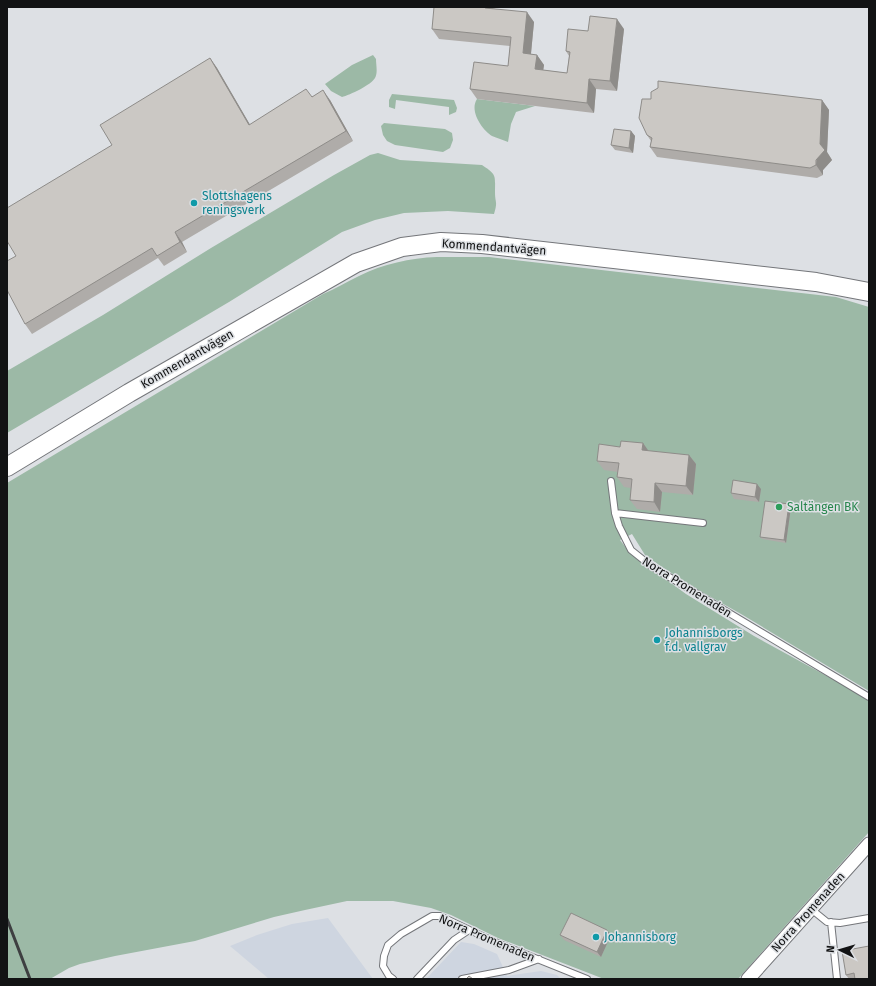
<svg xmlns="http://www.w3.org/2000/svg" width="876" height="986" viewBox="0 0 876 986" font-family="'Fira Sans',sans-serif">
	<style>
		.built { fill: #ced5e0 }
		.green { fill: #9cb9a6 }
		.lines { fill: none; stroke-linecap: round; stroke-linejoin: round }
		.lane-casing { stroke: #74767a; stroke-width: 8 }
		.street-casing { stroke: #74767a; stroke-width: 15 }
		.secondary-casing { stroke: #74767a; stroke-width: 20 }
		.lane { stroke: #fff; stroke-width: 6 }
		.street { stroke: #fff; stroke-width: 13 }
		.secondary { stroke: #fff; stroke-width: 18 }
		.rail { stroke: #3e3f41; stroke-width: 3 }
		.wall { fill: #afaca9 }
		.shaded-wall { fill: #8e8c89 }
		.building { fill: #cbc8c4; stroke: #8e8c89 }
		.culture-dot { fill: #0f9aa8; stroke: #dde0e4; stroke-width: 1.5 }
		.leisure-dot { fill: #2e9e5b; stroke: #dde0e4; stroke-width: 1.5 }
		.labels { text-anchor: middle; stroke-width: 3; stroke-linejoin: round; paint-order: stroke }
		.culture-label { font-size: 12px; fill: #0d838f; stroke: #dde0e4; text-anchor: start }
		.street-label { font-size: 12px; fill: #121314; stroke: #dde0e4 }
		.leisure-label { font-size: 12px; fill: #27864d; stroke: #dde0e4; text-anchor: start }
	</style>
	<rect width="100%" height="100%" fill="#dde0e4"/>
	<path class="built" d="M 328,918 L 373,979 L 269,979 L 230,946 L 257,935 L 292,924 Z
		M 461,942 L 474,944 L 497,954 L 507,976 L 541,971 L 557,975 L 561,979 L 426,979 Z"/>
	<path class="green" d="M 373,55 L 376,59 C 376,65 378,73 375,78 C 371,85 350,95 342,97 L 331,91 L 325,84 L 352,65 Z
		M 392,94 L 454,100 L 457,108 L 456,112 L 449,115 L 449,107 L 396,100 L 395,109 L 389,107 L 389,100 Z
		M 477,99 L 535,106 L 516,112 L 511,124 L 508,142 C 503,140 497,138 492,136 C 482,130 469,111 477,99 Z
		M 384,123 L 445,129 L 452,133 L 453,140 L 450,148 L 443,152 L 395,145 L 387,141 L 383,135 L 381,126 Z
		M 378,153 L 400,160 L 482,165 C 497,175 495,175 495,192 C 495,203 498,201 494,214 L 448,211 L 404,213 L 375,220 L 342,232 L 229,302 L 7,433 L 7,371 L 103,315 L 211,248 L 334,175 L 370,155 Z
		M 437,257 L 489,257 L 836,297 L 869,307 L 869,691 L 741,614 L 695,588 L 662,567 L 645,555 L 632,534 L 620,540 L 630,553 L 686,594 L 754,636 L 836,681 L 869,701 L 869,832 L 738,979 L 604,979 L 498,938 L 451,915 L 431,908 L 393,901 L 347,901 L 305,910 L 274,917 L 195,941 L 115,956 L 80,964 L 69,968 L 50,979 L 7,979 L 7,483 L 323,294 C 335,289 346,282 359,276 C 383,264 410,258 437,257 Z"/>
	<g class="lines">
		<defs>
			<path id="lane" d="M 611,481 L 615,513 L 619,526 L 631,550 L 651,566 L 869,697
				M 615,513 L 703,523
				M 811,909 L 827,922 L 840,923 L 869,918
				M 831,922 L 837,979
				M 393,979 L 389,976 L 383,966 L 384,956 L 388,945 L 401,934 L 432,916 L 440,916 L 495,942 L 587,979
				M 417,979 L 454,940 L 469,930
				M 462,979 L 509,970 L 539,959"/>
			<path id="street" d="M 748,979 L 869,844"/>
			<path id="secondary" d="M 7,467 L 129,393 L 356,263 L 402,247 L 441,242 L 482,244 L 816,282 L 869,292"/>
		</defs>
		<use href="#lane" class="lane-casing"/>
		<use href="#street" class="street-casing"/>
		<use href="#secondary" class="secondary-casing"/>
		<use href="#lane" class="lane"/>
		<use href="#street" class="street"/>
		<use href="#secondary" class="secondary"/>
		<path class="rail" d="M 7,919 L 30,979"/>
	</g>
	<path class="wall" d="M 493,8 L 534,22 L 531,54 L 537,55 L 544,65 L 543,70 L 567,73 L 569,56 L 566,51 L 588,31 L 624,29 L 617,91 L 596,89 L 594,113 L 477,99 L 470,89 L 508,66 L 510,46 L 439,39 L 432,29 Z
		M 210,58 L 217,68 L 250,125 L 312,96 L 330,100 L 353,141 L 182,242 L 187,252 L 164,266 L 158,258 L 32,334 L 25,324 L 16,256 Z
		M 822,100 L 829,110 L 827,152 L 832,160 L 823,170 L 823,175 L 817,178 L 657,157 L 650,147 L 651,141 L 647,135 Z
		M 631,131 L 635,136 L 633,153 L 615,150 L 611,145 Z
		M 643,443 L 648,451 L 689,455 L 696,464 L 693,495 L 662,492 L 660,512 L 637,509 L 630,500 L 631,488 L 624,487 L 617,477 L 618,472 L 604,470 L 597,461 L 620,447 Z
		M 761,489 L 759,502 L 734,499 L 731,493 Z
		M 789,504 L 791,507 L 786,543 L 762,539 L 760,537 Z
		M 560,935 L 611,935 L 601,957 L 564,940 Z
		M 869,946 L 869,979 L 849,979 L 846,975 Z"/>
	<path class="shaded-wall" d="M 485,7 L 493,7 L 492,18 Z
		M 527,12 L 534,22 L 530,63 L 523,53 Z
		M 617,19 L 624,29 L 617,91 L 610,81 Z
		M 537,55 L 544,65 L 542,79 L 535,69 Z
		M 210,58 L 217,68 L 256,135 L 249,125 Z
		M 589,79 L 596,89 L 594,113 L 587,103 Z
		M 323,90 L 330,100 L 353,141 L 346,131 Z
		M 822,100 L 829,110 L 827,152 L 832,160 L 823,170 L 823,175 L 816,165 L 820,144 Z
		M 631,131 L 635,136 L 633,153 L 629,148 Z
		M 175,232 L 182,242 L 187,252 L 180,242 Z
		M 643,443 L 650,453 L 642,450 Z
		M 689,455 L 696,464 L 693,495 L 686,486 Z
		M 655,483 L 662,492 L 660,512 L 654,502 Z
		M 757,484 L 761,489 L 759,502 L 755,497 Z
		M 789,504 L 791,507 L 786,543 L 784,540 Z
		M 607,930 L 611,935 L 601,957 L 597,952 Z"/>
	<path class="building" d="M 434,7 L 485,7 L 485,8 L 527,12 L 523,53 L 537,55 L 535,69 L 567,73 L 570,52 L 566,51 L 568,29 L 588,31 L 590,16 L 617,19 L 610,81 L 589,79 L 587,103 L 470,89 L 474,62 L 508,66 L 511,37 L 432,29 Z
		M 210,58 L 249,125 L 306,89 L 312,97 L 323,90 L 346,131 L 175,232 L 180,242 L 157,256 L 152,248 L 25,324 L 7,290 L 7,261 L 16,256 L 7,241 L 7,208 L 112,145 L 100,125 Z
		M 658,81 L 822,100 L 820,144 L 825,150 L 816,160 L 816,165 L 810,168 L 650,147 L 652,138 L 647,135 L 639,118 L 642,99 L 651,99 L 651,92 L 658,88 Z
		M 614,129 L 631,131 L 629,148 L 611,145 Z
		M 621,441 L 643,443 L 642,450 L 689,455 L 686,486 L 655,483 L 654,502 L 630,500 L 632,479 L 617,477 L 619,463 L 597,461 L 599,444 L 620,447 Z
		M 733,480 L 757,484 L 755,497 L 731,493 Z
		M 765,501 L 789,504 L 784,540 L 760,537 Z
		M 571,913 L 607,930 L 597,952 L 560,935 Z
		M 869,946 L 869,979 L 855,979 L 854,973 L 846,975 L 842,951 Z
		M 469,976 L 473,979 L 466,979 Z"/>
	<g class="culture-dot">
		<circle cx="194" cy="203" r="4"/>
		<circle cx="657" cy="640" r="4"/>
		<circle cx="596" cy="937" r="4"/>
	</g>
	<circle class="leisure-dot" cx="779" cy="507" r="4"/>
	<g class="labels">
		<g class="culture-label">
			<text x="202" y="200">Slottshagens<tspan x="202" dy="14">reningsverk</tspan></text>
			<text x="665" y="637">Johannisborgs<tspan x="665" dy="14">f.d. vallgrav</tspan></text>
			<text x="604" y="941">Johannisborg</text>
		</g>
		<g class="street-label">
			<text transform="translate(494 247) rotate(4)" y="4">Kommendantvägen</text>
			<text transform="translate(187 359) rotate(-30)" y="4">Kommendantvägen</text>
			<text transform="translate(687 587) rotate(32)" y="4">Norra Promenaden</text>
			<text transform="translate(808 912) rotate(-48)" y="4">Norra Promenaden</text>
			<text transform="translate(487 938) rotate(23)" y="4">Norra Promenaden</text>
		</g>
		<g class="leisure-label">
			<text x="787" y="511">Saltängen BK</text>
		</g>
	</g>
	<rect width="876" height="986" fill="none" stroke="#121314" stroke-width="16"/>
	<g transform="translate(840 950) rotate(275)" stroke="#dde0e4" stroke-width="3" paint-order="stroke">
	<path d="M0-3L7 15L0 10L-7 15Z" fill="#121314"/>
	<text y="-6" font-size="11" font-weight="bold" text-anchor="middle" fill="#121314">N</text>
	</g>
</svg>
